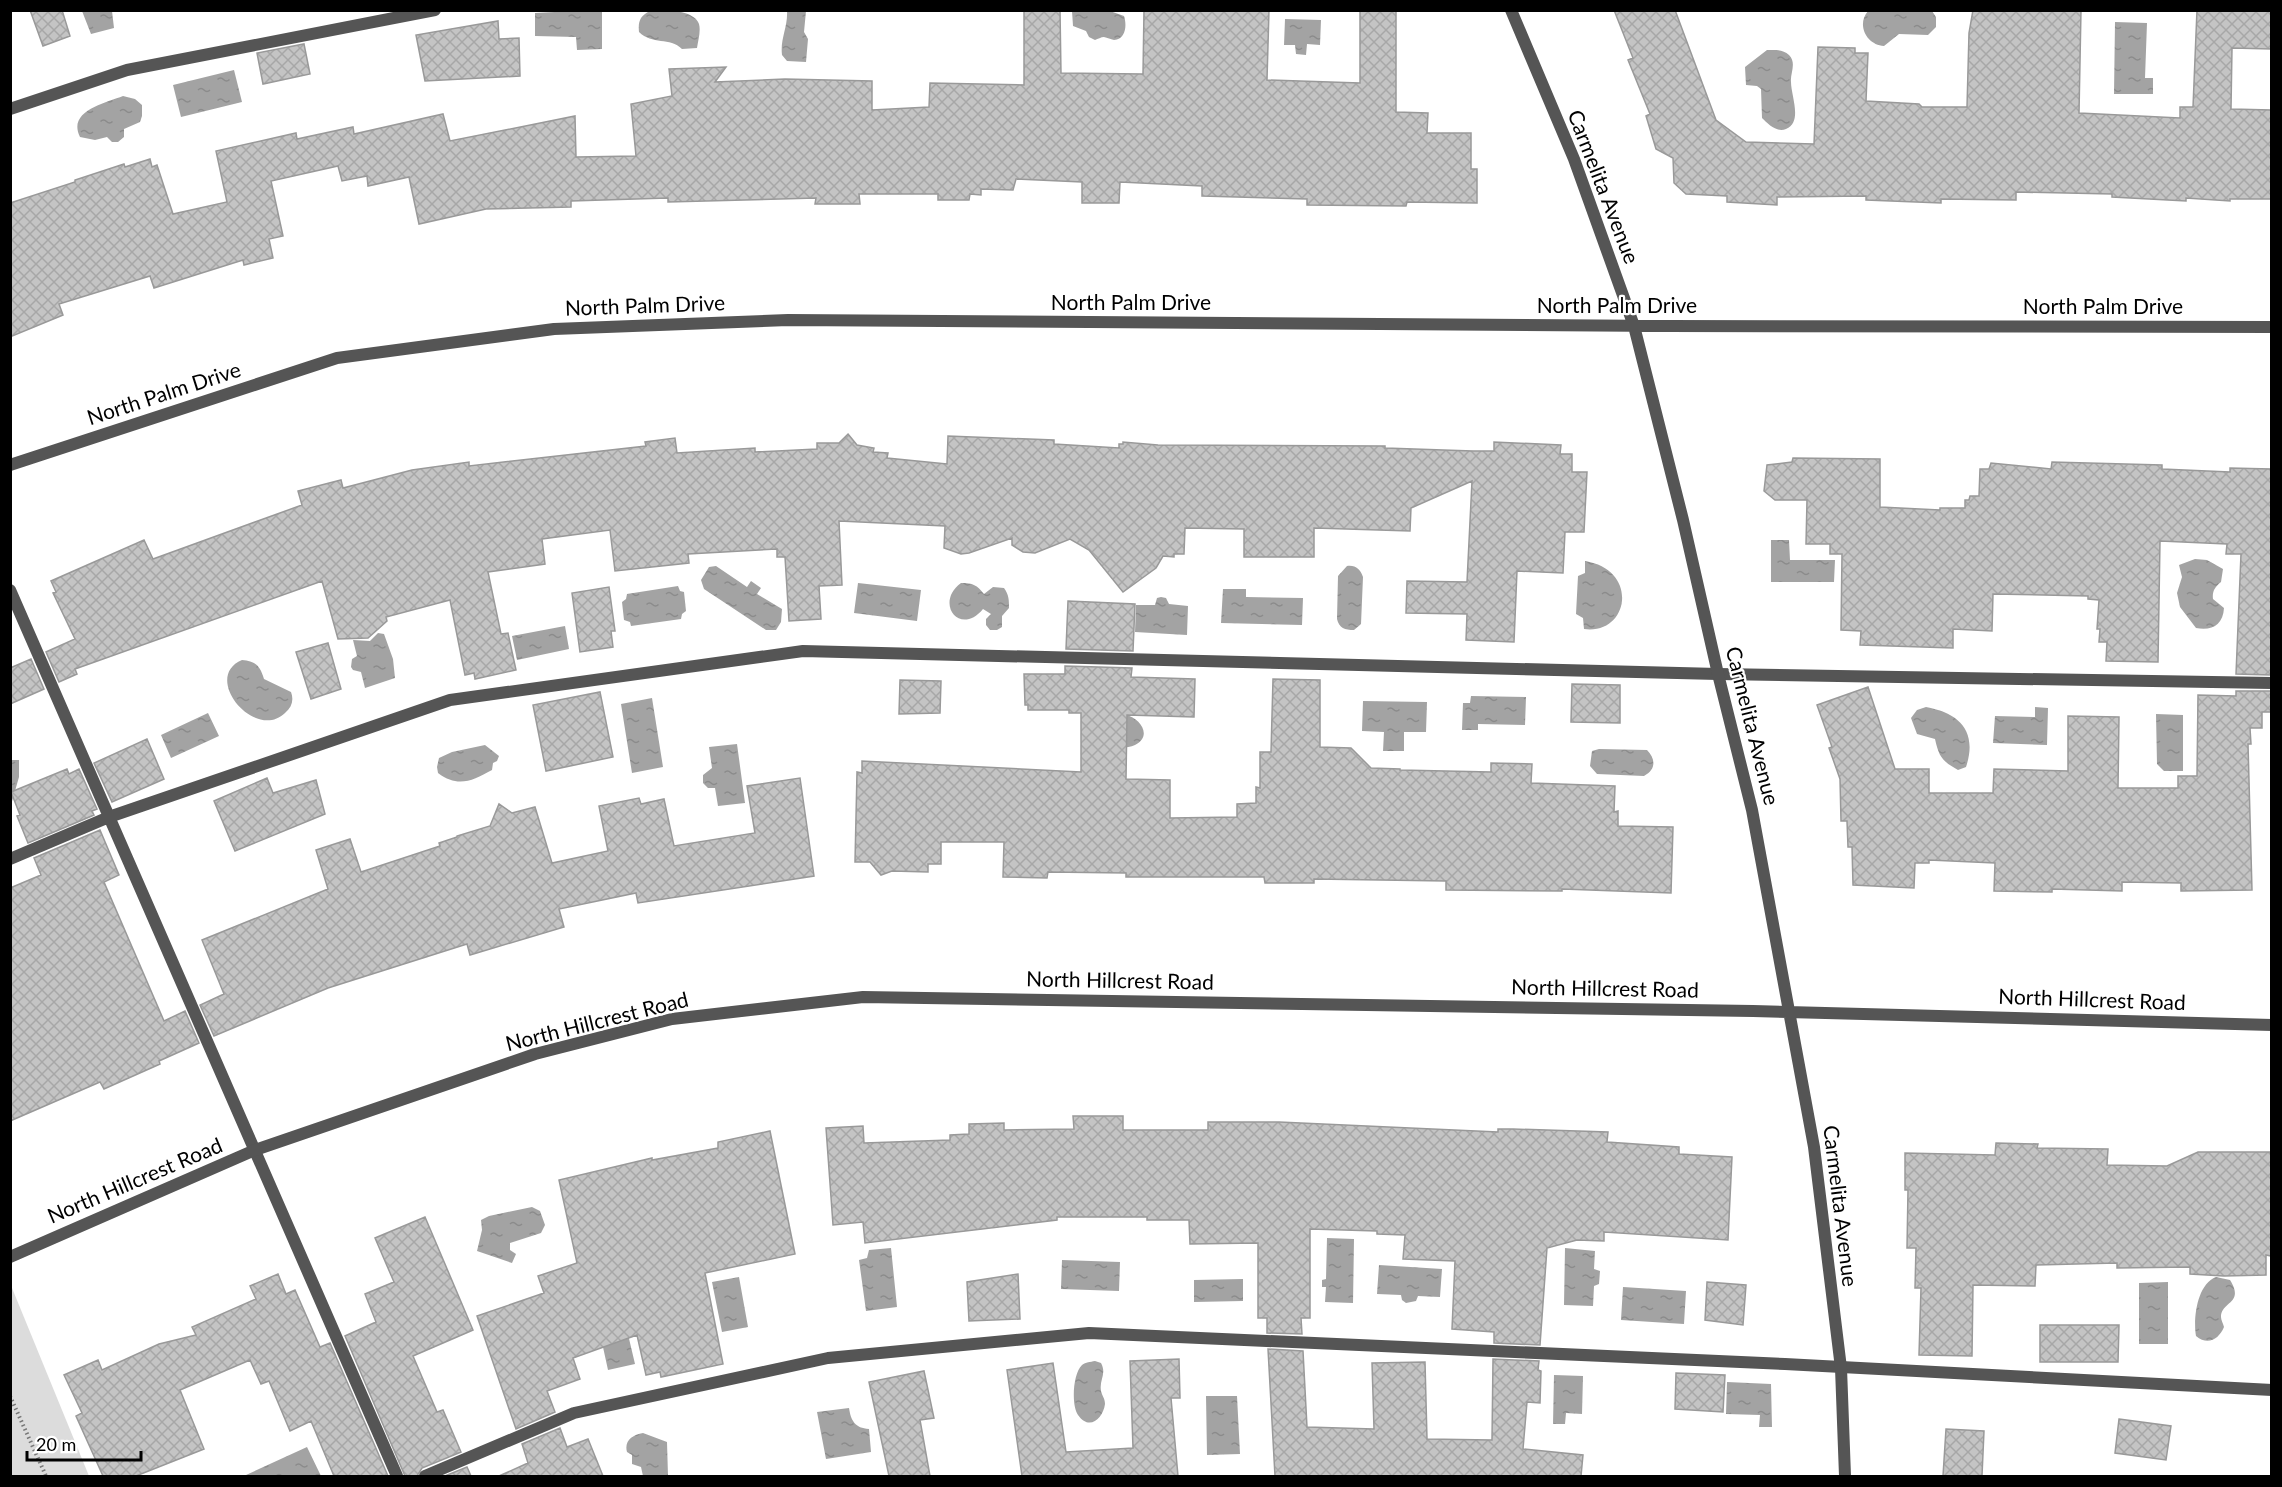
<svg xmlns="http://www.w3.org/2000/svg" width="2282" height="1487" viewBox="0 0 2282 1487" font-family="Lato,sans-serif">
	<style>
		.green { fill: #dcdcdc }
		.water { fill: url(#water-ripples) }
		.building { fill: url(#building-cross-hatch); stroke: #999; stroke-width: 1.5 }
		.lines { fill: none; stroke-linecap: round; stroke-linejoin: round }
		.path { stroke: #777; stroke-width: 4; stroke-dasharray: 1.5 3; stroke-linecap: butt }
		.service { stroke: #555; stroke-width: 12 }
		.minor { stroke: #555; stroke-width: 12 }
		.labels { text-anchor: middle; stroke-width: 4.5; stroke-linejoin: round; paint-order: stroke }
		.street-label { font-size: 21px; fill: #000; stroke: #fff }
	</style>
	<defs>
		<pattern id="water-ripples" width="26" height="14" patternUnits="userSpaceOnUse" patternTransform="scale(1.5)"><rect width="26" height="14" fill="#a3a3a3"/><path d="M2 4q2-2 4 0t4 0M15 11q2-2 4 0t4 0" fill="none" stroke="#8b8b8b"/></pattern>
		<pattern id="building-cross-hatch" width="8" height="8" patternUnits="userSpaceOnUse" patternTransform="scale(1.5)"><rect width="8" height="8" fill="#c4c4c4"/><path d="M0 0l8 8M0 8l8-8" fill="none" stroke="#a7a7a7"/></pattern>
	</defs>
	<rect width="100%" height="100%" fill="#fff"/>
	<path class="green" d="M 12,1288 L 89,1476 L 11,1476 Z"/>
	<path class="water" d="M 82,11 L 112,11 L 114,28 L 91,34 Z
		M 574,11 L 602,11 L 602,49 L 577,50 L 576,37 L 535,36 L 535,13 Z
		M 650,11 C 663,10 694,9 699,24 C 701,31 698,41 697,48 L 682,49 C 670,37 652,45 639,32 C 638,21 640,16 650,11 Z
		M 787,11 L 806,11 L 804,32 L 808,39 L 806,62 L 787,61 L 782,55 C 780,39 788,27 787,11 Z
		M 1072,11 L 1110,11 L 1124,16 C 1127,25 1126,39 1114,40 C 1113,40 1105,37 1104,37 C 1101,37 1098,39 1095,40 L 1089,37 L 1086,31 L 1073,26 Z
		M 1868,11 L 1932,11 L 1936,17 L 1936,27 L 1928,35 L 1899,34 L 1884,46 C 1867,45 1856,25 1868,11 Z
		M 1285,19 L 1321,20 L 1320,45 L 1307,44 L 1306,55 L 1296,54 L 1295,45 L 1284,45 Z
		M 2115,22 L 2147,23 L 2145,78 L 2153,78 L 2153,94 L 2114,94 Z
		M 1767,50 C 1775,50 1783,49 1789,55 C 1797,63 1790,73 1791,82 C 1791,96 1803,122 1786,129 C 1777,133 1768,124 1762,118 L 1761,89 L 1757,86 L 1746,85 L 1745,67 Z
		M 234,70 L 242,102 L 181,117 L 173,85 Z
		M 123,96 L 135,99 L 142,105 L 142,116 L 140,122 L 124,129 L 124,137 L 118,142 L 112,142 L 107,137 L 95,140 L 80,137 C 67,111 105,103 123,96 Z
		M 1771,540 L 1789,540 L 1790,560 L 1835,560 L 1834,582 L 1771,582 Z
		M 2195,559 L 2207,560 L 2223,569 L 2221,582 C 2215,587 2212,591 2213,599 L 2224,608 C 2223,625 2212,631 2196,628 L 2180,607 L 2177,593 L 2182,577 L 2179,565 Z
		M 1585,561 C 1640,570 1629,635 1584,629 L 1583,618 L 1576,614 L 1578,576 L 1585,573 Z
		M 716,566 L 747,587 L 751,581 L 761,588 L 757,594 L 782,609 L 781,622 L 776,630 L 766,630 L 704,589 L 701,580 L 709,567 Z
		M 1347,566 C 1356,565 1360,569 1363,577 L 1361,624 L 1354,630 C 1345,630 1339,628 1337,619 L 1338,576 Z
		M 858,583 L 921,590 L 917,621 L 854,613 Z
		M 961,583 C 973,583 977,585 984,594 L 993,587 L 1004,588 C 1009,595 1009,600 1009,608 L 1002,616 L 1002,627 L 997,630 L 990,630 L 986,625 L 986,619 L 991,614 L 983,609 C 960,637 934,603 961,583 Z
		M 678,586 L 680,591 L 684,592 L 686,611 L 682,614 L 681,619 L 631,626 L 630,622 L 624,620 L 622,602 L 626,599 L 627,594 Z
		M 1223,589 L 1246,589 L 1246,597 L 1303,598 L 1302,625 L 1221,623 Z
		M 1161,597 L 1166,598 L 1169,604 L 1188,606 L 1187,635 L 1135,632 L 1136,605 L 1155,605 L 1157,598 Z
		M 565,626 L 569,649 L 517,660 L 512,636 Z
		M 378,633 L 384,634 L 393,659 L 395,678 L 365,688 L 361,672 L 353,670 L 351,667 L 352,659 L 357,656 L 353,640 L 370,641 Z
		M 242,660 C 256,661 260,666 264,679 L 291,692 C 294,700 292,707 285,713 C 255,742 201,677 242,660 Z
		M 1471,696 L 1526,697 L 1525,725 L 1478,724 L 1478,730 L 1462,730 L 1463,703 L 1470,703 Z
		M 652,698 L 663,767 L 632,773 L 621,704 Z
		M 1363,701 L 1427,702 L 1426,732 L 1404,732 L 1404,751 L 1383,751 L 1384,732 L 1362,731 Z
		M 1926,707 C 1959,713 1978,731 1966,767 L 1958,770 C 1942,761 1939,757 1935,739 L 1917,734 L 1911,718 L 1917,710 Z
		M 2035,707 L 2048,708 L 2047,745 L 1993,743 L 1995,716 L 2035,717 Z
		M 208,713 L 219,736 L 171,758 L 161,735 Z
		M 2156,714 L 2183,715 L 2183,771 L 2164,771 L 2157,764 Z
		M 1126,715 C 1140,718 1153,736 1135,745 C 1127,749 1115,747 1106,747 Z
		M 737,744 L 745,803 L 718,806 L 715,788 L 708,788 L 703,783 L 703,775 L 712,768 L 709,747 Z
		M 485,745 L 499,756 L 497,761 L 493,763 L 492,770 C 472,781 458,788 438,773 L 437,767 L 439,758 L 452,752 Z
		M 1599,749 L 1647,750 C 1656,759 1656,770 1644,776 L 1597,774 L 1590,766 L 1592,751 Z
		M 11,760 L 19,760 L 19,777 L 11,805 Z
		M 532,1207 L 540,1211 L 545,1225 L 541,1233 L 510,1243 L 510,1250 L 516,1254 L 512,1263 L 477,1251 L 482,1230 L 481,1220 L 489,1216 Z
		M 1327,1238 L 1354,1239 L 1353,1303 L 1325,1302 L 1326,1287 L 1322,1287 L 1322,1280 L 1326,1279 Z
		M 891,1248 L 897,1307 L 866,1311 L 859,1260 L 867,1258 L 869,1250 Z
		M 1565,1248 L 1595,1251 L 1594,1269 L 1600,1271 L 1599,1284 L 1594,1286 L 1593,1306 L 1564,1305 Z
		M 1062,1260 L 1120,1262 L 1119,1291 L 1061,1289 Z
		M 1379,1265 L 1442,1269 L 1440,1297 L 1418,1296 L 1416,1301 L 1406,1303 L 1402,1300 L 1401,1295 L 1377,1294 Z
		M 739,1277 L 748,1327 L 722,1332 L 712,1282 Z
		M 2216,1277 L 2230,1280 C 2245,1304 2221,1301 2221,1317 C 2221,1320 2223,1323 2224,1327 C 2219,1339 2208,1346 2196,1336 C 2193,1319 2197,1284 2216,1277 Z
		M 1243,1279 L 1243,1301 L 1194,1302 L 1194,1280 Z
		M 2168,1282 L 2168,1344 L 2139,1344 L 2139,1283 Z
		M 1623,1287 L 1686,1291 L 1684,1324 L 1621,1320 Z
		M 622,1309 L 635,1364 L 608,1370 L 596,1315 Z
		M 1095,1361 L 1101,1363 C 1107,1374 1099,1380 1101,1391 C 1102,1396 1105,1398 1105,1404 C 1103,1419 1089,1431 1078,1415 C 1071,1405 1073,1373 1082,1365 C 1086,1362 1090,1362 1095,1361 Z
		M 1554,1375 L 1583,1376 L 1582,1414 L 1566,1413 L 1565,1424 L 1553,1424 Z
		M 1727,1382 L 1771,1384 L 1772,1427 L 1759,1427 L 1760,1415 L 1726,1414 Z
		M 1206,1396 L 1237,1396 L 1240,1454 L 1207,1455 Z
		M 849,1408 C 851,1421 855,1428 869,1429 L 871,1452 L 826,1459 L 817,1412 Z
		M 643,1433 L 667,1442 L 668,1476 L 643,1476 L 641,1467 L 632,1464 L 632,1455 L 627,1452 C 624,1441 632,1435 643,1433 Z
		M 307,1447 L 321,1476 L 247,1476 L 246,1475 Z"/>
	<path class="building" d="M 30,10 L 62,10 L 70,36 L 43,46 Z
		M 1024,10 L 1060,10 L 1061,73 L 1143,74 L 1144,10 L 1269,10 L 1267,80 L 1360,83 L 1360,10 L 1396,10 L 1396,112 L 1428,113 L 1427,133 L 1471,133 L 1471,169 L 1477,169 L 1477,203 L 1407,202 L 1406,206 L 1307,205 L 1307,199 L 1202,196 L 1202,186 L 1120,182 L 1119,203 L 1082,203 L 1082,182 L 1016,179 L 1013,190 L 981,189 L 981,195 L 970,194 L 969,200 L 938,200 L 938,194 L 859,194 L 860,204 L 815,204 L 816,198 L 668,202 L 668,198 L 571,201 L 571,207 L 486,209 L 419,224 L 409,177 L 368,186 L 367,176 L 342,181 L 338,166 L 271,181 L 283,236 L 269,239 L 273,258 L 244,265 L 243,260 L 154,288 L 150,276 L 59,304 L 63,315 L 10,337 L 10,203 L 75,182 L 75,180 L 124,164 L 125,167 L 150,159 L 152,167 L 157,165 L 173,214 L 227,202 L 216,151 L 296,133 L 297,139 L 353,127 L 354,134 L 443,114 L 450,141 L 575,116 L 576,157 L 636,156 L 631,104 L 672,96 L 669,69 L 726,67 L 715,82 L 785,79 L 872,81 L 872,110 L 929,107 L 930,83 L 1024,85 Z
		M 1614,10 L 1675,10 L 1716,120 L 1746,142 L 1814,144 L 1818,47 L 1855,48 L 1855,53 L 1868,53 L 1866,101 L 1919,104 L 1922,107 L 1967,107 L 1969,33 L 1973,10 L 2081,10 L 2079,113 L 2180,118 L 2180,107 L 2193,107 L 2197,10 L 2271,10 L 2271,49 L 2232,48 L 2231,109 L 2271,110 L 2271,199 L 2230,199 L 2230,201 L 2186,198 L 2186,201 L 2112,197 L 2112,194 L 2016,192 L 2016,200 L 1941,199 L 1941,203 L 1866,200 L 1866,196 L 1777,197 L 1777,205 L 1727,202 L 1727,196 L 1686,194 L 1674,183 L 1673,158 L 1656,149 L 1646,116 L 1650,114 L 1628,60 L 1633,58 Z
		M 498,21 L 499,39 L 519,38 L 520,76 L 425,81 L 416,35 Z
		M 304,44 L 310,74 L 263,84 L 257,53 Z
		M 848,434 L 857,445 L 874,448 L 873,452 L 888,453 L 887,458 L 947,464 L 948,436 L 1054,440 L 1054,444 L 1119,448 L 1119,444 L 1123,444 L 1123,442 L 1158,445 L 1385,446 L 1385,448 L 1473,451 L 1494,451 L 1494,442 L 1561,445 L 1560,454 L 1572,454 L 1572,472 L 1587,472 L 1584,532 L 1565,532 L 1563,573 L 1517,571 L 1514,642 L 1466,640 L 1467,614 L 1406,613 L 1407,581 L 1467,582 L 1472,481 L 1411,508 L 1410,531 L 1314,528 L 1314,557 L 1244,557 L 1244,529 L 1185,528 L 1184,554 L 1174,554 L 1174,557 L 1163,556 L 1156,568 L 1123,592 L 1089,550 L 1070,539 L 1035,553 L 1023,552 L 1012,545 L 1012,538 L 969,553 L 961,554 L 944,548 L 945,526 L 839,521 L 842,585 L 819,586 L 821,619 L 789,621 L 785,557 L 777,557 L 777,549 L 688,554 L 689,563 L 615,571 L 610,530 L 542,539 L 545,564 L 488,572 L 501,634 L 508,633 L 516,670 L 475,679 L 474,673 L 465,675 L 450,600 L 386,617 L 387,621 L 368,638 L 338,639 L 322,581 L 75,669 L 77,674 L 59,682 L 46,652 L 75,639 L 53,593 L 56,592 L 51,581 L 144,540 L 153,559 L 302,505 L 298,491 L 341,480 L 343,488 L 412,470 L 469,462 L 469,466 L 646,446 L 645,442 L 675,438 L 677,453 L 755,448 L 755,452 L 817,449 L 817,443 L 839,443 Z
		M 1793,458 L 1880,459 L 1880,507 L 1940,510 L 1940,508 L 1965,508 L 1965,500 L 1969,500 L 1970,496 L 1979,496 L 1980,469 L 1989,469 L 1991,463 L 2051,469 L 2052,462 L 2162,465 L 2162,469 L 2230,472 L 2230,468 L 2271,469 L 2271,675 L 2236,674 L 2241,554 L 2226,554 L 2227,544 L 2160,541 L 2158,662 L 2106,661 L 2107,642 L 2099,642 L 2100,629 L 2097,629 L 2099,600 L 2088,599 L 2088,596 L 1993,594 L 1992,631 L 1953,629 L 1953,648 L 1860,645 L 1861,631 L 1841,630 L 1842,554 L 1830,554 L 1830,544 L 1806,544 L 1807,500 L 1775,500 L 1764,491 L 1767,465 L 1792,462 Z
		M 609,587 L 615,631 L 611,631 L 613,647 L 580,652 L 572,593 Z
		M 1068,601 L 1135,604 L 1133,651 L 1066,649 Z
		M 328,643 L 341,689 L 311,699 L 296,652 Z
		M 31,659 L 44,689 L 10,704 L 10,668 Z
		M 1065,666 L 1132,668 L 1131,677 L 1195,679 L 1194,717 L 1127,715 L 1126,779 L 1170,780 L 1170,818 L 1237,817 L 1237,804 L 1256,803 L 1256,787 L 1260,788 L 1260,752 L 1271,752 L 1273,679 L 1320,680 L 1320,747 L 1351,748 L 1371,768 L 1400,769 L 1400,770 L 1491,772 L 1491,763 L 1532,764 L 1531,783 L 1615,786 L 1614,812 L 1618,811 L 1618,826 L 1673,827 L 1671,893 L 1562,889 L 1562,891 L 1446,890 L 1446,881 L 1314,879 L 1314,883 L 1265,883 L 1264,877 L 1126,877 L 1126,873 L 1048,872 L 1047,878 L 1003,877 L 1004,842 L 941,842 L 941,864 L 928,864 L 928,872 L 892,871 L 881,875 L 870,862 L 855,862 L 857,772 L 862,773 L 862,761 L 1081,772 L 1081,713 L 1069,713 L 1069,710 L 1028,710 L 1028,705 L 1025,705 L 1024,674 L 1065,674 Z
		M 900,680 L 941,681 L 940,713 L 899,714 Z
		M 1572,684 L 1620,685 L 1620,723 L 1571,722 Z
		M 1868,687 L 1895,769 L 1929,769 L 1929,793 L 1993,793 L 1994,769 L 2068,771 L 2068,716 L 2119,717 L 2118,788 L 2178,788 L 2178,776 L 2197,776 L 2198,695 L 2236,696 L 2236,691 L 2271,691 L 2271,712 L 2262,712 L 2262,728 L 2250,728 L 2251,744 L 2248,744 L 2252,890 L 2181,891 L 2181,883 L 2122,882 L 2122,891 L 2052,889 L 2052,892 L 1994,891 L 1995,863 L 1929,860 L 1929,863 L 1915,863 L 1914,888 L 1853,885 L 1852,847 L 1848,847 L 1847,821 L 1841,821 L 1840,779 L 1829,748 L 1832,747 L 1817,705 Z
		M 600,692 L 613,757 L 546,771 L 533,705 Z
		M 147,739 L 164,779 L 112,802 L 94,763 Z
		M 67,769 L 69,774 L 79,769 L 97,809 L 92,811 L 94,815 L 28,843 L 17,816 L 20,815 L 11,792 Z
		M 267,778 L 273,793 L 316,780 L 325,814 L 235,851 L 214,801 Z
		M 800,778 L 814,876 L 638,903 L 636,893 L 559,909 L 564,927 L 470,955 L 467,944 L 328,988 L 214,1036 L 200,1005 L 224,994 L 202,940 L 328,889 L 316,850 L 350,839 L 361,872 L 440,846 L 439,843 L 457,837 L 457,836 L 490,826 L 499,804 L 512,813 L 535,807 L 552,863 L 608,851 L 599,806 L 639,798 L 641,804 L 664,799 L 674,846 L 755,833 L 747,786 Z
		M 100,830 L 119,875 L 104,882 L 164,1021 L 185,1011 L 199,1043 L 159,1061 L 160,1064 L 104,1089 L 100,1082 L 10,1121 L 10,888 L 41,875 L 34,858 Z
		M 1073,1116 L 1123,1116 L 1123,1130 L 1208,1130 L 1208,1122 L 1279,1122 L 1498,1132 L 1498,1129 L 1513,1129 L 1608,1132 L 1607,1142 L 1679,1147 L 1679,1154 L 1732,1157 L 1728,1240 L 1604,1232 L 1604,1241 L 1577,1240 L 1547,1248 L 1540,1345 L 1494,1343 L 1494,1332 L 1452,1329 L 1455,1261 L 1403,1259 L 1405,1235 L 1377,1234 L 1377,1231 L 1310,1229 L 1310,1318 L 1301,1318 L 1302,1334 L 1267,1333 L 1267,1318 L 1258,1318 L 1258,1243 L 1190,1244 L 1189,1220 L 1147,1220 L 1147,1217 L 1057,1217 L 1057,1220 L 865,1243 L 863,1222 L 833,1225 L 826,1128 L 863,1126 L 864,1143 L 950,1140 L 950,1135 L 969,1134 L 969,1124 L 1004,1123 L 1004,1130 L 1074,1129 Z
		M 770,1131 L 795,1254 L 705,1273 L 723,1364 L 661,1377 L 660,1372 L 646,1375 L 637,1335 L 573,1358 L 580,1379 L 547,1391 L 555,1412 L 516,1429 L 477,1316 L 544,1293 L 538,1276 L 577,1263 L 559,1180 L 652,1158 L 652,1160 L 718,1148 L 718,1142 Z
		M 1996,1143 L 2038,1144 L 2037,1148 L 2108,1149 L 2107,1165 L 2167,1166 L 2198,1152 L 2271,1152 L 2271,1256 L 2266,1255 L 2266,1275 L 2224,1276 L 2190,1274 L 2190,1267 L 2117,1268 L 2117,1263 L 2036,1265 L 2035,1286 L 1973,1285 L 1972,1356 L 1919,1355 L 1921,1288 L 1915,1288 L 1916,1248 L 1907,1248 L 1908,1190 L 1905,1190 L 1905,1153 L 1995,1155 Z
		M 425,1217 L 473,1330 L 413,1356 L 437,1412 L 443,1410 L 461,1452 L 422,1468 L 417,1476 L 405,1476 L 345,1336 L 376,1322 L 365,1294 L 394,1282 L 375,1238 Z
		M 278,1274 L 286,1294 L 295,1290 L 320,1347 L 330,1343 L 388,1476 L 334,1476 L 311,1421 L 290,1431 L 269,1381 L 261,1384 L 250,1360 L 180,1390 L 204,1449 L 136,1476 L 103,1476 L 76,1416 L 82,1413 L 64,1375 L 98,1360 L 102,1370 L 159,1344 L 196,1335 L 192,1327 L 256,1299 L 250,1286 Z
		M 1018,1274 L 1020,1319 L 969,1321 L 967,1282 Z
		M 1707,1282 L 1746,1285 L 1743,1325 L 1705,1320 Z
		M 2040,1325 L 2119,1325 L 2118,1362 L 2040,1362 Z
		M 1268,1349 L 1303,1351 L 1307,1427 L 1374,1429 L 1372,1363 L 1425,1362 L 1427,1439 L 1492,1440 L 1493,1359 L 1539,1361 L 1538,1370 L 1541,1371 L 1540,1403 L 1527,1402 L 1523,1449 L 1583,1455 L 1581,1476 L 1275,1476 Z
		M 1179,1359 L 1180,1398 L 1171,1398 L 1178,1476 L 1022,1476 L 1007,1370 L 1053,1363 L 1066,1452 L 1133,1448 L 1130,1361 Z
		M 924,1371 L 934,1418 L 920,1420 L 930,1476 L 889,1476 L 869,1382 Z
		M 1676,1373 L 1725,1375 L 1723,1412 L 1675,1409 Z
		M 2119,1419 L 2171,1426 L 2166,1460 L 2115,1453 Z
		M 560,1428 L 567,1447 L 588,1439 L 603,1476 L 499,1476 L 528,1463 L 522,1444 Z
		M 1946,1429 L 1984,1431 L 1982,1476 L 1943,1476 Z
		M 467,1467 L 471,1476 L 445,1476 Z"/>
	<g class="lines">
		<path class="path" d="M 10,1396 L 46,1476"/>
		<path class="service" d="M 10,109 L 127,70 L 435,10
			M 10,590 L 397,1476
			M 10,859 L 109,817 L 450,700 L 803,651 L 1718,674 L 2272,683
			M 425,1476 L 574,1413 L 828,1358 L 1089,1333 L 1785,1364 L 2272,1390"/>
		<path class="minor" d="M 1511,10 L 1574,159 L 1634,326 L 1683,520 L 1718,674 L 1752,810 L 1814,1147 L 1841,1368 L 1845,1476
			M 10,465 L 337,358 L 554,329 L 788,320 L 1667,326 L 2272,327
			M 10,1257 L 255,1150 L 535,1054 L 672,1019 L 863,997 L 1753,1011 L 2272,1025"/>
	</g>
	<g class="labels">
		<g class="street-label">
			<text transform="translate(1603 187) rotate(69)" y="7">Carmelita Avenue</text>
			<text x="1131" y="310">North Palm Drive</text>
			<text transform="translate(645 306) rotate(-2)" y="7">North Palm Drive</text>
			<text x="1617" y="313">North Palm Drive</text>
			<text x="2103" y="314">North Palm Drive</text>
			<text transform="translate(164 394) rotate(-18)" y="7">North Palm Drive</text>
			<text transform="translate(1752 726) rotate(76)" y="7">Carmelita Avenue</text>
			<text transform="translate(1120 981) rotate(1)" y="7">North Hillcrest Road</text>
			<text transform="translate(1605 989) rotate(1)" y="7">North Hillcrest Road</text>
			<text transform="translate(2092 1000) rotate(2)" y="7">North Hillcrest Road</text>
			<text transform="translate(597 1022) rotate(-14)" y="7">North Hillcrest Road</text>
			<text transform="translate(135 1181) rotate(-23)" y="7">North Hillcrest Road</text>
			<text transform="translate(1840 1206) rotate(83)" y="7">Carmelita Avenue</text>
		</g>
	</g>
	<rect width="2282" height="1487" fill="none" stroke="#000000" stroke-width="24"/>
	<path d="M27 1451v9h114v-9" fill="none" stroke="#000000" stroke-width="3"/>
	<text x="36" y="1451" font-size="18" fill="#000000" stroke="#ffffff" stroke-width="4.5" paint-order="stroke">20 m</text>
</svg>
